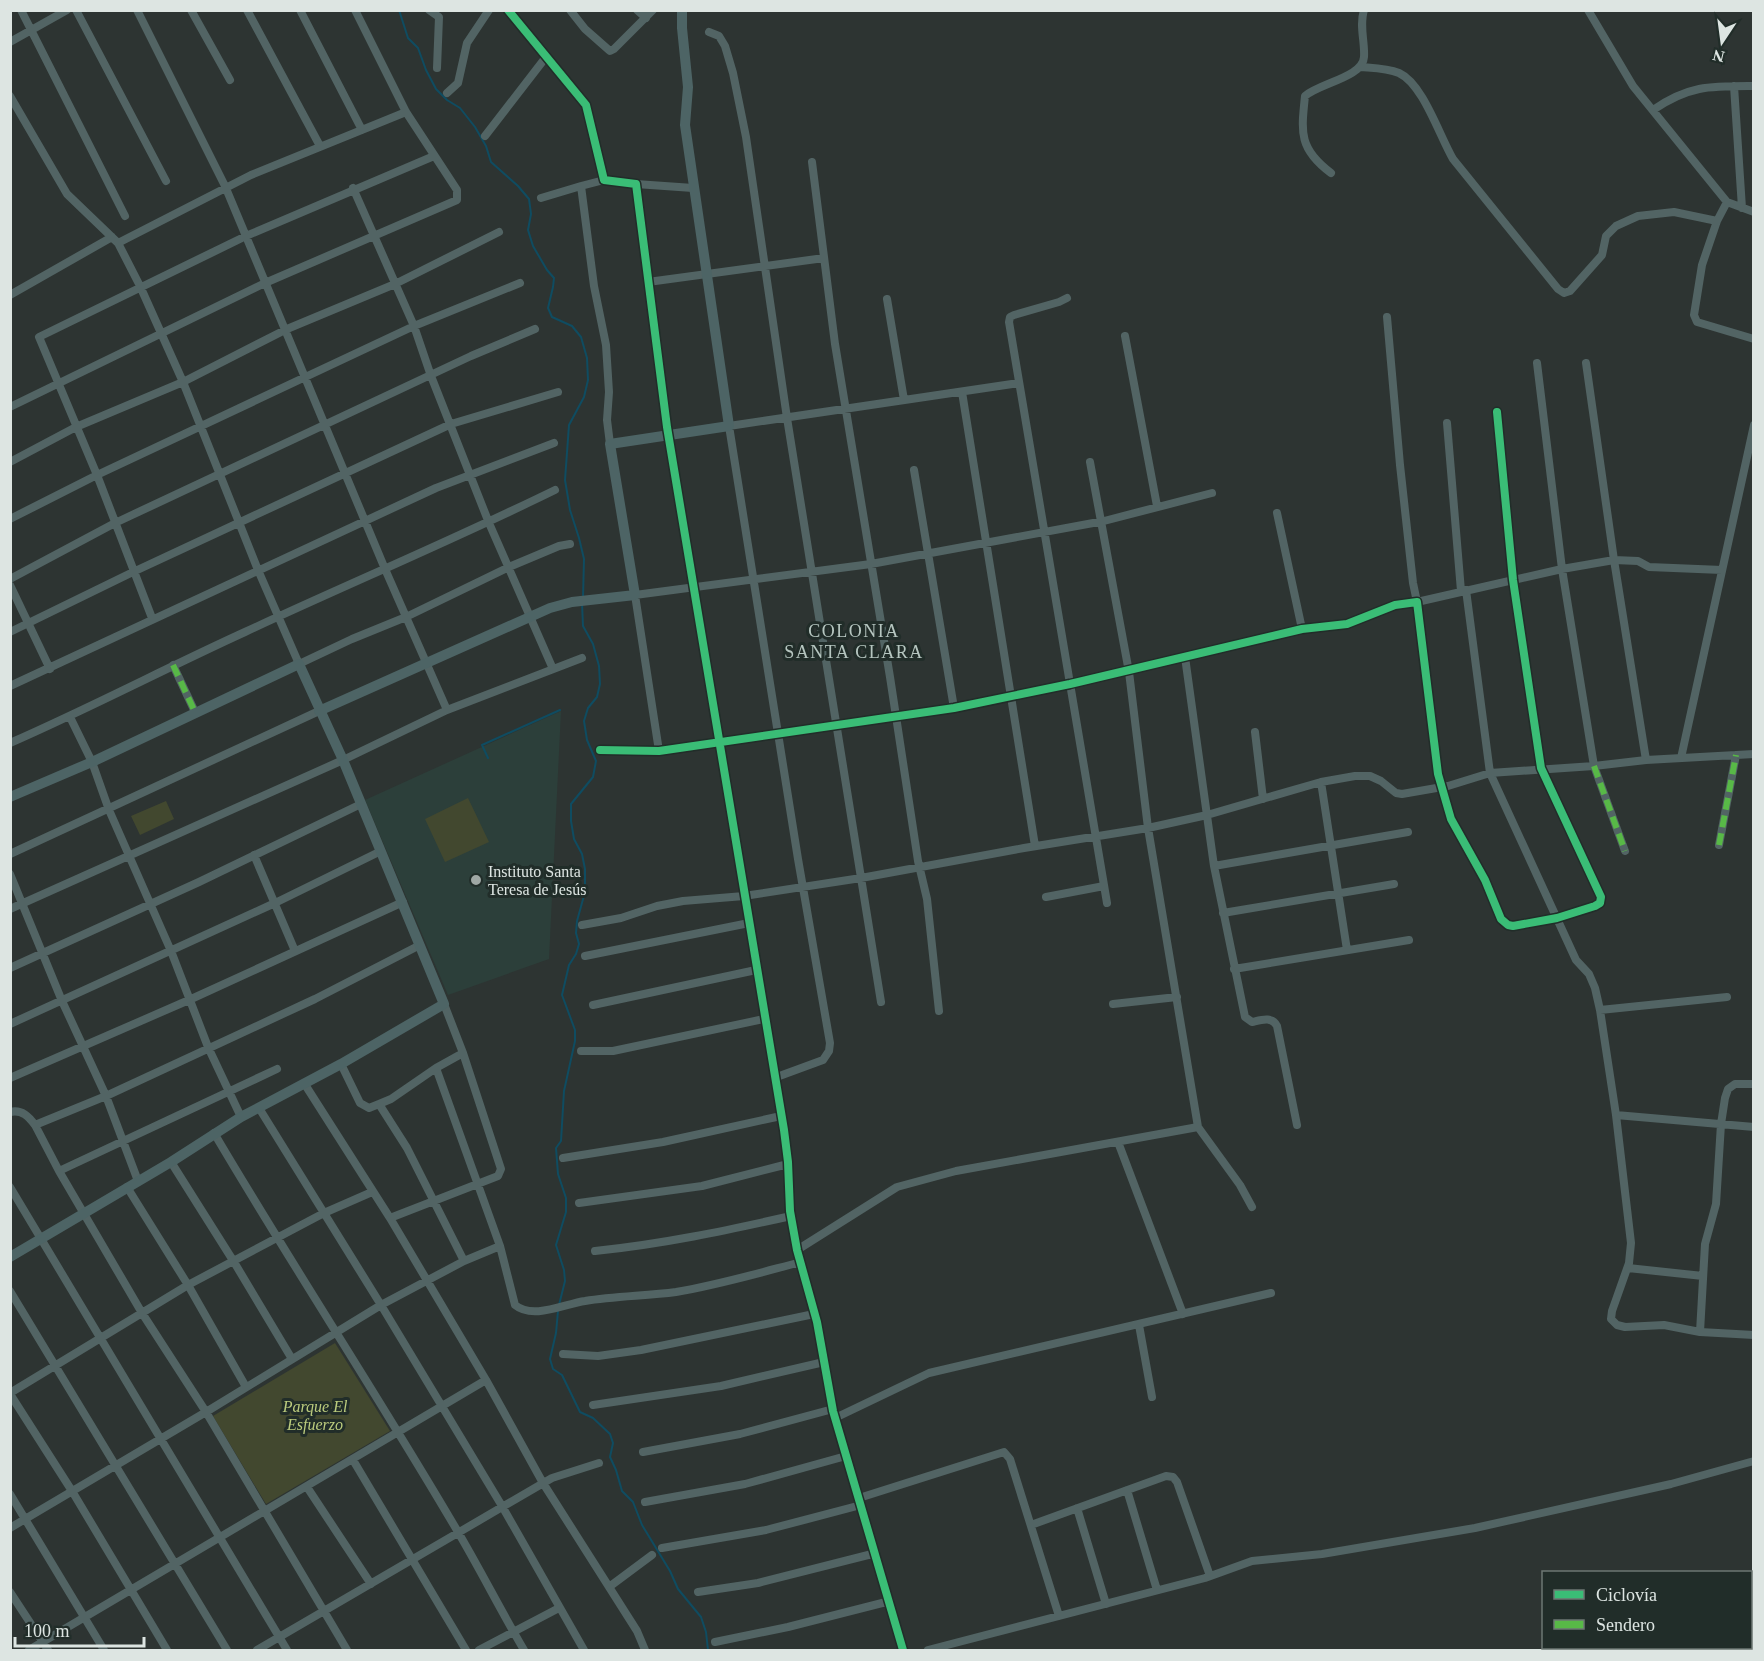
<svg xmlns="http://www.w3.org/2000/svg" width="1764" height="1661" viewBox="0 0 1764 1661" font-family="Georgia,serif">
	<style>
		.built { fill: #2c3f3a }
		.green { fill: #42482f }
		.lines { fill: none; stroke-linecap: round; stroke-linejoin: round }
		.stream { stroke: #0f4c61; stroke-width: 2 }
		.street { stroke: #526464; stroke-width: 8 }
		.secondary { stroke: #4d6465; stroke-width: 10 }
		.quiet { stroke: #58b947; stroke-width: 6; stroke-dasharray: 12 6; stroke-linecap: butt }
		.cycleway-casing { stroke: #212d29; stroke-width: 11 }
		.cycleway { stroke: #3abd76; stroke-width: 8 }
		.poi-dot { fill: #9fa7a4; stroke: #212d29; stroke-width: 2 }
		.labels { text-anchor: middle; stroke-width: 6; stroke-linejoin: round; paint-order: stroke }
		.poi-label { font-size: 16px; fill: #dde5e2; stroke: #212d29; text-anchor: start }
		.park-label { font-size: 16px; font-style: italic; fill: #bbcb7d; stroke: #212d29 }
		.neighbourhood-label { font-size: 18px; letter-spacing: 1.5px; fill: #b6c6c0; stroke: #212d29 }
	</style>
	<rect width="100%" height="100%" fill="#2d3432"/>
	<path class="built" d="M 561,711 L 549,959 L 448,995 L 365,800 Z"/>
	<path class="green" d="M 468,798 L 489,842 L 445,862 L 425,819 Z
		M 166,801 L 174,819 L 140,835 L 131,816 Z
		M 335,1343 L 390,1431 L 266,1504 L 213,1416 Z"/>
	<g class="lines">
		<path class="stream" d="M 399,10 L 408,38 L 418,48 L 426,70 L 436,89 L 447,100 L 460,108 L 475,127 L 486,146 L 491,162 L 518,186 L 529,199 L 531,214 L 528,230 L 533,246 L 547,270 L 554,278 L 553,287 L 548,308 L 552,317 L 572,326 L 581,337 L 587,358 L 588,380 L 584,397 L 569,425 L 565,480 L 570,510 L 579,538 L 584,559 L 583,598
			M 488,758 L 482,745 L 560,710
			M 559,1305 L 565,1281 L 564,1270 L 556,1245 L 566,1212 L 566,1198 L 558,1174 L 556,1148 L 561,1141 L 564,1091 L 575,1041 L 575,1030 L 562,995 L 569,965 L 576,954 L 579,944 L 576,933 L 577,921 L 585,892 L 585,869 L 582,854 L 574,839 L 571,821 L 571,804 L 593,777 L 596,761 L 587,740 L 584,721 L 588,708 L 597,697 L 600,684 L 599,666 L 593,644 L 583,626 L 582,603
			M 558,1311 L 556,1333 L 550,1359 L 553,1369 L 562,1375 L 580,1412 L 593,1418 L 610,1434 L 613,1443 L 610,1457 L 616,1470 L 622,1491 L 633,1502 L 642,1525 L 670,1571 L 678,1589 L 701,1617 L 706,1632 L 708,1650"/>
		<path class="street" d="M 21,10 L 125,216
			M 76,10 L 166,181
			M 137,10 L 225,186 L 385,569 L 447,710
			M 191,10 L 230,80
			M 247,10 L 320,146
			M 300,10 L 362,130
			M 429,10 L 439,17 L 437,68
			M 508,10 L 586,105 L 604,180 L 636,184 L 667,427 L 784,1130 L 788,1162 L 790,1211 L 797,1250 L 817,1322 L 833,1411 L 903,1650
			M 570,10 L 585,29 L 610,51 L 614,49 L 653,10
			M 637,10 L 646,18
			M 1588,10 L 1633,86 L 1727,202
			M 709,32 L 719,36 L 725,46 L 733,73 L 746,137 L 787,418 L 881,1002
			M 10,42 L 67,10
			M 1361,67 C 1374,68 1387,68 1399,73 C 1423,84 1439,135 1453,159 L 1558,289 L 1564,293 L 1570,291 L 1602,255 L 1606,236 L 1616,226 L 1638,216 L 1674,212 L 1717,221
			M 1734,86 L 1742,208
			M 447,93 L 458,83 L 467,43 L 489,10
			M 10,96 L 67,194 L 118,243 L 140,286 L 183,382 L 258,570 L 299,664 L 352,639 L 406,617 L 509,567 L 559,546 L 570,544
			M 1653,110 C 1689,85 1711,86 1754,86
			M 485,136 L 546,57
			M 812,162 L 835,344 L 890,677 L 918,861 L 927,899 L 939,1011
			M 1331,173 C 1299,149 1301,133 1305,96 C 1320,83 1363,77 1364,57 C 1365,41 1359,26 1364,10
			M 636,184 L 693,188
			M 581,186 L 604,180
			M 353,188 L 414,326 L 431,376 L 489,523 L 553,669
			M 541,198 L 581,186 L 594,286 L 606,345 L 609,392 L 607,420 L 610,444
			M 1754,212 L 1727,202 L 1717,221 L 1702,265 L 1694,315 L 1697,322 L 1754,339
			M 118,243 L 251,175 L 406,112
			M 648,282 L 824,258
			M 10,295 L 112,237
			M 1067,298 L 1059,302 L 1014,315 L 1010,317 L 1009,322 L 1107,903
			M 887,299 L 904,400
			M 1387,317 L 1400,465 L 1413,583 L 1417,602 L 1562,569 L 1614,560 L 1638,561 L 1649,567 L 1722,570
			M 1125,336 L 1157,506
			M 1537,363 L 1562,569 L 1594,766 L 1625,851
			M 1586,363 L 1614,560 L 1646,760
			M 962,392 L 1035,846
			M 10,407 L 265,283 L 457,200 L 457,190 L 406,112 L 355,10
			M 1447,423 L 1461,591
			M 10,462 L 76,427 L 183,382 L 287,329 L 395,284 L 499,232
			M 914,470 L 954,708
			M 1277,513 L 1302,629
			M 10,519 L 97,475 L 414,326 L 520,283
			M 10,579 L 115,523 L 471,356 L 535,329
			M 10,585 L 50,669
			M 1466,590 L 1490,773 L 1576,960 L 1589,974 L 1595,988 L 1600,1010 L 1616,1115 L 1631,1243 L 1629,1263 L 1612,1311 L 1611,1319 L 1617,1325 L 1625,1327 L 1664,1325 L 1700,1332
			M 152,618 L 97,475 L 39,337 L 246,236 L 434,156
			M 10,632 L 133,572 L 451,424 L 558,392
			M 1185,657 L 1214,866 L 1245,1017 L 1252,1022 C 1261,1020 1272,1016 1277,1026 L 1297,1125
			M 173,665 L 195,712
			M 10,686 L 436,488 L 554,443
			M 70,717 L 92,762 L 109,810 L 171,951 L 208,1047 L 241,1117
			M 1255,732 L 1263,799
			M 10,743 C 90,708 166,668 245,632 C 348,584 453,540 555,490
			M 600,750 L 659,751 L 954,708 L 1070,684 L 1302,629 L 1347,624 L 1395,605 L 1417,602 L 1438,774 L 1451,819 L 1485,880 L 1501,919 L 1508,925 L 1513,926 L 1557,918 L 1595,906 L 1600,903 L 1601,897 L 1541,768 L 1513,580 L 1497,412
			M 659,751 L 635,595 L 871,564 L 1104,521 L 1212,493
			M 1681,758 L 1754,425
			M 1321,782 L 1347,950
			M 1719,845 L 1736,755
			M 10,854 L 319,711
			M 254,855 L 295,951
			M 1214,866 L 1408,832
			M 10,874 L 62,1001 L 106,1096 L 138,1181
			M 1046,897 L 1104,886
			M 10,909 L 343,760 L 447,710 L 582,658
			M 1223,913 L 1394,884
			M 582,925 L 621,918 L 657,906 L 683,901 L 744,896 L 861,878 L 1024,848 L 1148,828 L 1207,815 L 1321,782 L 1355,776 L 1370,776 L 1381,781 L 1396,793 L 1402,794 L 1448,786 L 1490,773 L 1594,766 L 1646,760 L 1754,754
			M 585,956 L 749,923
			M 10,968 L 199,882 L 361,804
			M 1234,969 L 1409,940
			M 1113,1004 L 1177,997
			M 593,1005 L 756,970
			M 1600,1010 L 1727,997
			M 10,1024 L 275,903 L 381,851
			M 581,1051 L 613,1051 L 764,1019
			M 463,1053 L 436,1068 L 391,1099 L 379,1104 L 407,1148 L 464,1261
			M 341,1064 L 360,1103 L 369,1108 L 379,1104
			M 436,1068 L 500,1246 L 515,1305 C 533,1320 564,1304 585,1301 C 615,1296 646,1296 676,1292 C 718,1285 759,1273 801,1262
			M 10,1078 L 189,1000 L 403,902
			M 774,1078 L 823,1060 L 829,1051 L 830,1043 L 798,859 L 729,426 L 1019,383
			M 304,1083 L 390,1218 L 486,1380 L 543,1483 L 637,1631 L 645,1650
			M 1754,1084 L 1735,1084 L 1728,1089 L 1725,1098 L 1721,1124 L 1716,1204 L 1705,1244 L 1700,1332 L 1754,1335
			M 259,1108 L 381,1305 L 502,1506 L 584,1650
			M 10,1112 C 22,1109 29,1117 35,1125 L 106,1096 L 315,999 L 420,945
			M 1616,1115 L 1754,1127
			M 35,1125 L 59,1171 L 142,1313 L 206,1412 L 347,1650
			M 1198,1127 L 1240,1185 L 1252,1207
			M 214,1133 C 293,1267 379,1397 458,1532 C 481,1571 501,1611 524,1650
			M 1118,1142 L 1183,1314
			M 563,1158 L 663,1142 L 781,1116
			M 171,1162 L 234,1262 L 292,1359
			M 59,1171 L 277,1069
			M 10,1187 L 287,1650
			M 127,1187 L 188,1285 L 246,1387
			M 579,1203 L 702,1186 L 788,1164
			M 390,1218 L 498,1176 L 501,1169 L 463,1053 L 444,1004
			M 797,1250 L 897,1187 L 956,1171 L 1198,1127 L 1148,828 L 1129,672 L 1090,462
			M 595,1251 C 663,1244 724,1231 791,1216
			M 1628,1268 L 1703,1276
			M 10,1291 L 227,1650
			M 1139,1325 L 1152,1397
			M 563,1354 L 598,1356 L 641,1350 L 814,1314
			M 10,1393 L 188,1285 L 324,1213 L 372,1192
			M 10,1394 L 72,1491 L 167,1650
			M 593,1405 L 721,1386 L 824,1362
			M 835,1418 L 929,1373 L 1271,1293
			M 643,1452 L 740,1434 L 833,1409
			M 353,1460 L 466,1650
			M 307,1487 L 371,1584
			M 1127,1490 L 1157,1590
			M 10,1494 L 104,1650
			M 859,1498 L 1004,1452 L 1010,1459 L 1059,1616
			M 645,1502 L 745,1484 L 846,1456
			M 1077,1508 L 1106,1604
			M 1031,1525 L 1166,1476 L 1173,1477 L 1177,1482 L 1210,1576
			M 10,1528 L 206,1412 L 381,1305 L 464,1261 L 500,1246
			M 662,1548 L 766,1530 L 861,1505
			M 609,1587 L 652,1555
			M 10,1592 L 48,1650
			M 698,1592 L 758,1583 L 876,1553
			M 715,1642 L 788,1627 L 890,1601
			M 29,1650 L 486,1380
			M 257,1650 L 552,1478 L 599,1463
			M 479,1650 L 559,1608
			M 928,1650 L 1205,1578 L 1252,1561 L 1322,1554 L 1475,1528 L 1671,1484 L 1754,1461"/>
		<path class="secondary" d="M 319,711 L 550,608 L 572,602 L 635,595 L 610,444 L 729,426 L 685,125 L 688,87 L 682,28 L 682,10
			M 10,797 L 92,762 L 299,664 L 343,760 L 444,1004 L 341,1064 L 241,1117 L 171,1162 L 10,1257"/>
		<path class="quiet" d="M 173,665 L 195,712
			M 1594,766 L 1625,851
			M 1719,845 L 1736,755"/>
		<defs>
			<path id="cycleway" d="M 508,10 L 586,105 L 604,180 L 636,184 L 667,427 L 784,1130 L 788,1162 L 790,1211 L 797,1250 L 817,1322 L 833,1411 L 903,1650
				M 600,750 L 659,751 L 954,708 L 1070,684 L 1302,629 L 1347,624 L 1395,605 L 1417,602 L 1438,774 L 1451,819 L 1485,880 L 1501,919 L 1508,925 L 1513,926 L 1557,918 L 1595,906 L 1600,903 L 1601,897 L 1541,768 L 1513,580 L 1497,412"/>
		</defs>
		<use href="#cycleway" class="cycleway-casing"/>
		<use href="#cycleway" class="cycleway"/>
	</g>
	<circle class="poi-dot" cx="476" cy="880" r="6"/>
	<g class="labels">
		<g class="poi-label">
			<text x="488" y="877">Instituto Santa<tspan x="488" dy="18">Teresa de Jesús</tspan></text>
		</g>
		<g class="park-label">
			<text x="315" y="1412">Parque El<tspan x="315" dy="18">Esfuerzo</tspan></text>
		</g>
		<g class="neighbourhood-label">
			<text x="854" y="637">COLONIA<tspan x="854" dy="21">SANTA CLARA</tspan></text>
		</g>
	</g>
	<rect width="1764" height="1661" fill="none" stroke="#dde5e2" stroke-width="24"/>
	<rect x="1542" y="1571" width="210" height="78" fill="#212d29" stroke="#6c7773" stroke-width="1.5"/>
	<rect x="1554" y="1590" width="30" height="9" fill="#3abd76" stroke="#6c7773" stroke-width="1.5"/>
	<text x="1596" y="1601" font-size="18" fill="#dde5e2">Ciclovía</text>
	<rect x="1554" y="1620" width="30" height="9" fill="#58b947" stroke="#6c7773" stroke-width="1.5"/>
	<text x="1596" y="1631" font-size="18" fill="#dde5e2">Sendero</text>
	<g transform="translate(1722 42) rotate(193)" stroke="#212d29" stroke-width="4.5" paint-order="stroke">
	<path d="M0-4.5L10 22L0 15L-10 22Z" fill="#dde5e2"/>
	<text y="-9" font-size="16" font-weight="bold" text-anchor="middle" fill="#dde5e2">N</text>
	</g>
	<path d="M15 1637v9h129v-9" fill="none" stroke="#dde5e2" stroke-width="3"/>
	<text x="24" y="1637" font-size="18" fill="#dde5e2" stroke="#212d29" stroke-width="4.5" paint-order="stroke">100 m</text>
</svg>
